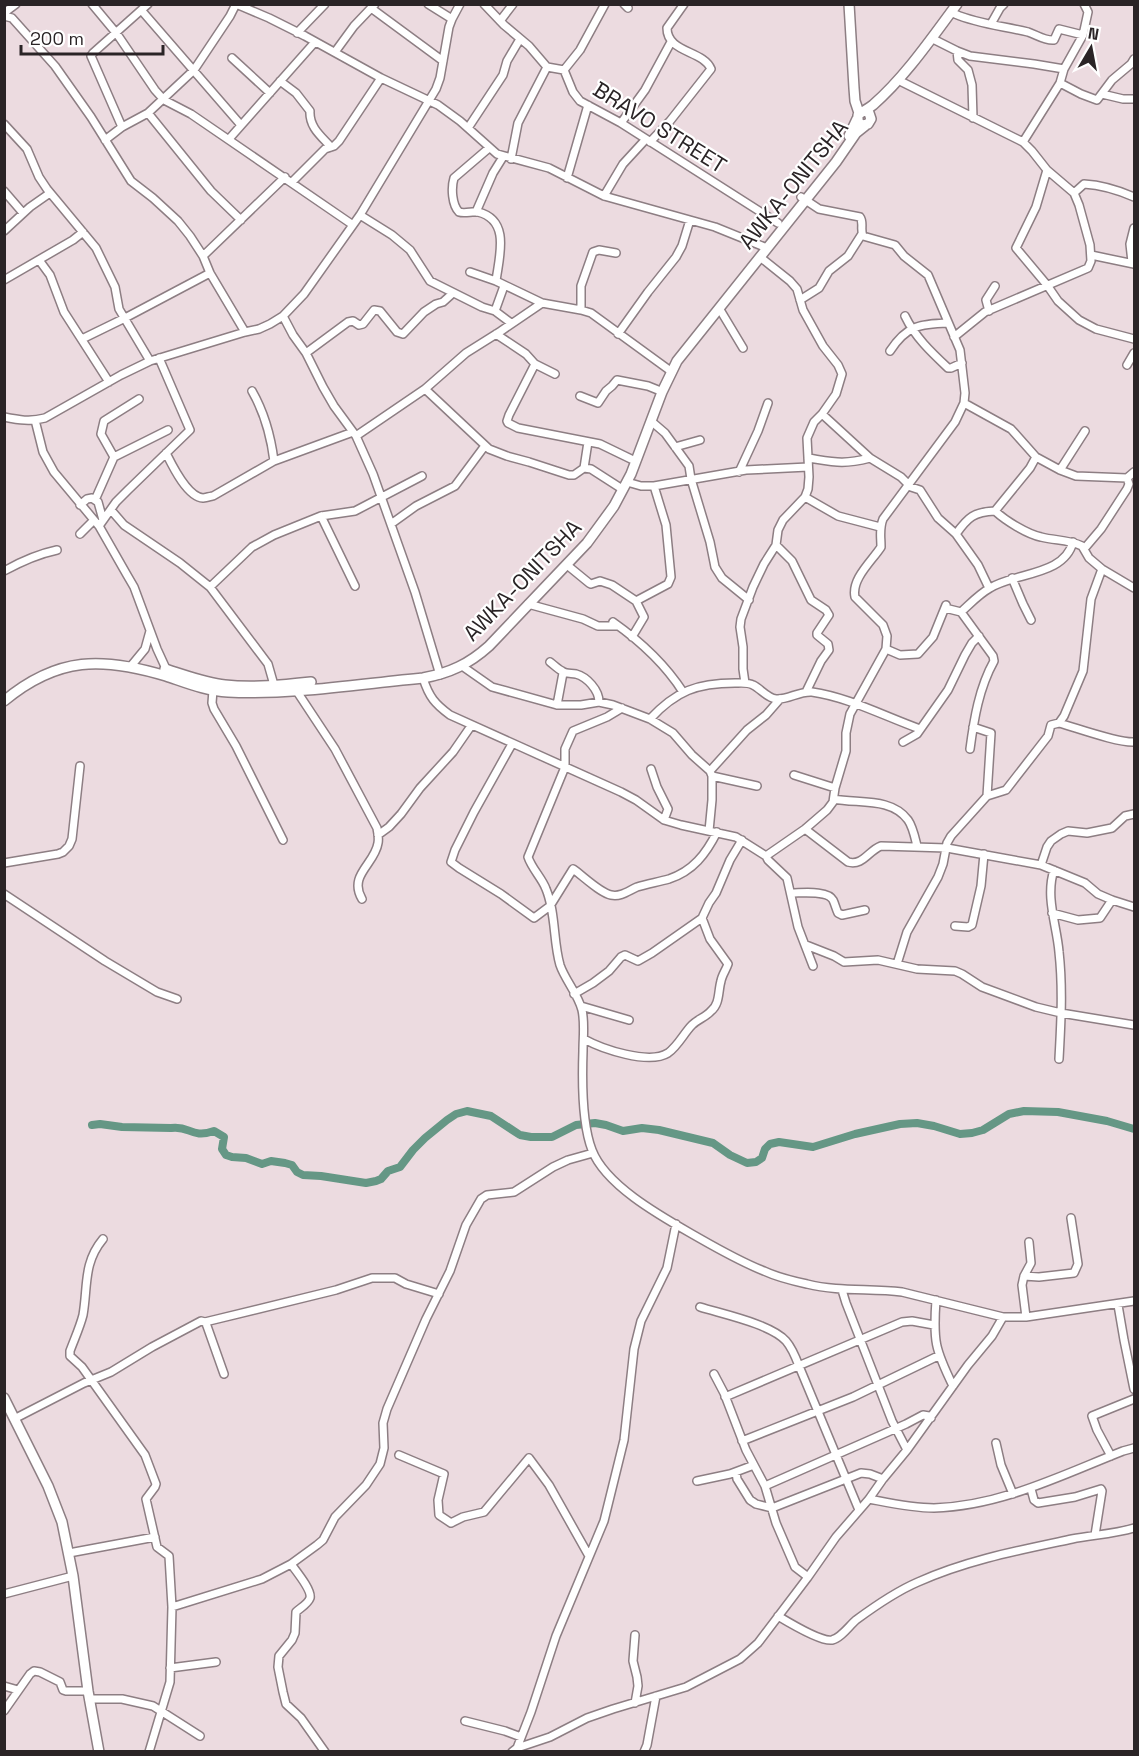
<svg xmlns="http://www.w3.org/2000/svg" width="1139" height="1756" viewBox="0 0 1139 1756" font-family="'Space Grotesk',sans-serif">
	<style>
		.lines { fill: none; stroke-linecap: round; stroke-linejoin: round }
		.river { stroke: #659785; stroke-width: 8 }
		.minor-casing { stroke: #8d7e83; stroke-width: 10 }
		.major-casing { stroke: #8d7e83; stroke-width: 12 }
		.minor { stroke: #fff; stroke-width: 7 }
		.major { stroke: #fff; stroke-width: 9 }
		.labels { text-anchor: middle; stroke-width: 4.5; stroke-linejoin: round; paint-order: stroke }
		.street-label { font-size: 22px; fill: #2a2426; stroke: #fff }
	</style>
	<rect width="100%" height="100%" fill="#ecdbe0"/>
	<g class="lines">
		<path class="river" d="M 92,1125 L 100,1124 L 122,1127 L 171,1128 C 190,1125 191,1139 214,1131 L 224,1137 L 222,1149 L 226,1155 L 232,1157 L 246,1158 L 262,1164 L 271,1161 L 285,1163 L 292,1165 L 297,1172 L 303,1175 L 321,1176 L 366,1183 L 376,1181 L 381,1179 L 388,1171 L 400,1167 L 413,1150 L 425,1138 L 447,1120 L 456,1114 L 467,1111 L 491,1116 L 520,1135 L 531,1137 L 552,1137 L 576,1125 L 595,1123 L 606,1125 L 623,1131 L 642,1128 L 659,1130 L 713,1143 L 730,1155 L 747,1163 L 756,1162 L 762,1158 L 765,1149 L 770,1144 L 779,1142 L 813,1147 L 855,1134 L 900,1124 L 917,1123 L 934,1126 L 960,1134 L 972,1133 L 983,1130 L 1009,1114 L 1024,1111 L 1058,1112 L 1107,1121 L 1134,1129"/>
		<defs>
			<path id="minor" d="M 92,4 L 117,34 L 155,90 L 164,100 L 191,114 L 353,225
				M 236,4 L 269,18 L 305,36 L 381,78 L 438,105 L 460,121 L 497,154 L 549,168 L 604,196 L 715,227 L 767,248
				M 428,4 L 452,19
				M 484,4 L 504,25 L 529,46 L 547,67 L 564,70 L 573,92 L 580,101 L 621,123 L 778,223
				M 624,4 L 628,8
				M 371,8 L 443,61
				M 142,11 L 240,124
				M 4,13 L 16,4
				M 955,14 C 978,24 1003,26 1028,32 C 1037,35 1045,41 1054,40 L 1059,29 L 1083,35
				M 4,16 L 12,18 L 55,66 L 91,117 L 131,181 L 153,198 L 178,221 L 190,236 L 203,256 L 210,273 L 245,332
				M 500,21 L 513,4
				M 991,24 L 1000,8 L 1004,4
				M 297,33 L 325,4
				M 935,40 L 957,51 L 970,56 L 1034,64 L 1064,69
				M 957,51 L 958,60 L 968,70 L 972,85 L 973,118
				M 335,52 L 354,26 L 375,4
				M 232,58 L 270,93
				M 564,70 L 580,50 L 605,4
				M 280,81 L 296,93 L 310,111 C 309,127 321,136 331,147
				M 902,82 L 1023,142 L 1032,151 L 1047,170 L 1074,193 L 1079,205 L 1090,245 L 1091,261 L 1088,268 L 985,312 L 954,337
				M 1060,83 L 1081,94 L 1097,100 L 1112,80 L 1131,64 L 1134,59
				M 1102,94 L 1123,99 L 1134,99
				M 148,113 L 211,191 L 241,220
				M 621,123 L 645,90 L 671,42
				M 4,124 L 27,149 L 39,177 L 47,189 L 96,248 L 115,287 L 119,309 L 150,361
				M 122,127 L 91,56 L 93,53 L 148,4
				M 468,128 L 503,75 L 507,61 L 520,39
				M 229,139 L 315,42
				M 105,140 L 122,127 L 148,113 L 194,70 L 230,16 L 236,4
				M 650,142 L 670,121 L 711,69 C 703,50 667,53 667,28 L 684,4
				M 1023,142 L 1060,83 L 1064,69 L 1083,35 L 1088,12 L 1084,4
				M 489,148 L 454,178 C 451,188 452,205 459,212 C 465,214 472,211 478,212 C 511,220 499,257 496,281
				M 511,159 L 518,123 L 547,67
				M 1047,170 L 1036,207 L 1016,248 L 1047,285 L 1058,301 L 1079,320 L 1096,329 L 1134,339
				M 567,178 L 588,105
				M 292,182 L 325,149 L 334,146 L 339,141 L 381,78
				M 4,191 L 23,213
				M 1074,193 L 1084,184 C 1102,185 1118,190 1134,197
				M 604,196 L 623,164 L 646,139
				M 476,212 L 493,173 L 503,157
				M 360,215 L 392,235 L 410,250 L 430,281 L 482,307 L 495,311 L 511,323
				M 4,231 L 30,207 L 50,193
				M 1091,255 L 1134,264
				M 203,256 L 285,177
				M 39,260 L 50,275 L 64,312 L 109,382
				M 1132,262 L 1130,244 L 1134,228
				M 470,272 L 496,281 L 542,303
				M 4,280 L 73,240 L 83,232
				M 800,300 L 819,288 L 829,271 L 848,256 L 862,234
				M 719,308 L 743,348
				M 581,310 L 581,286 L 593,252 L 599,250 L 616,253
				M 495,311 L 504,286
				M 989,311 L 986,300 L 995,286
				M 283,316 L 293,335 L 306,353 L 323,387 L 334,406 L 356,436 L 373,474 L 415,592 L 440,675
				M 905,316 C 915,337 931,352 948,368 L 951,368 L 962,363
				M 496,334 L 526,354 L 535,364 L 555,374
				M 618,334 L 648,292 L 676,257 L 682,246 L 690,220
				M 82,339 L 125,318 L 210,273
				M 890,351 C 907,325 920,324 948,323
				M 306,353 L 348,322 L 353,321 L 359,325 L 363,324 L 374,310 L 380,311 L 397,332 L 403,334 L 424,312 L 436,304 L 443,302 L 453,293
				M 535,364 L 509,415 L 507,421 L 508,423 L 518,428 L 600,444 L 631,459
				M 1127,365 L 1134,353
				M 425,389 L 489,449 L 507,456 L 529,462 L 569,475 L 574,475 L 584,468 L 591,469 L 619,487
				M 252,391 C 264,412 271,437 274,461
				M 580,396 L 598,403 L 606,391 L 612,386 L 617,380 L 648,386 L 658,390
				M 964,403 L 1011,429 L 1036,457 L 1060,470 L 1076,476 L 1127,478 L 1134,472
				M 822,414 L 870,458 L 901,477 L 909,485
				M 4,417 C 19,420 30,422 45,418 L 121,375 L 150,361 L 245,332 L 259,329 L 270,324 L 283,316 L 304,294 L 360,215 L 436,89 L 440,78 L 449,27 L 452,19 L 460,4
				M 35,420 L 43,452 L 54,472 L 99,526 L 127,575 L 134,587 L 157,649 L 168,673
				M 651,421 L 665,433 L 689,466 L 691,479 L 710,542 L 715,567 L 722,578 L 749,600
				M 356,436 L 425,389 L 466,353 L 501,331 L 542,303 L 581,310 L 591,313 L 672,372
				M 675,447 L 700,440
				M 166,453 C 172,465 187,497 203,498 C 204,498 212,496 213,496 L 274,461 L 353,432
				M 114,457 L 168,430
				M 808,458 C 834,462 843,465 870,458
				M 584,468 L 588,442
				M 1060,470 L 1085,431
				M 739,472 L 758,431 L 768,403
				M 627,482 L 641,486 L 654,486 L 746,470 L 808,467
				M 908,486 L 920,490 L 938,518 L 956,534 L 978,565 L 989,588
				M 805,497 L 838,516 L 880,527
				M 95,500 L 114,457 L 101,434 L 104,421 L 139,399
				M 80,505 L 87,499 L 92,498 L 98,502 L 103,520
				M 111,510 L 124,525 L 180,563 L 210,587 L 268,664 L 274,685
				M 995,511 L 1030,468 L 1036,457
				M 321,516 L 355,586
				M 391,524 L 416,506 L 455,486 L 484,447
				M 99,526 L 116,502 L 128,490 L 190,430 L 159,358
				M 80,534 L 94,520
				M 956,534 C 968,517 974,512 995,511 C 1006,521 1027,534 1041,537 C 1056,541 1067,539 1082,546 L 1089,558 L 1102,569 L 1134,588
				M 776,545 L 792,561 L 811,600 L 826,610 L 829,615 L 817,633 L 817,635 L 828,644 L 829,650 L 821,661 L 806,692
				M 1084,549 L 1101,529 L 1127,489 L 1129,484 L 1127,478
				M 567,565 L 589,583 L 591,584 L 600,581 L 612,585 L 636,601 L 644,617 L 632,637
				M 4,571 C 22,561 38,554 57,550
				M 1012,578 L 1023,604 L 1031,620
				M 210,587 L 252,547 L 274,535 L 321,516 L 355,511 L 422,476
				M 636,601 L 668,584 L 671,577 L 666,525 L 654,486
				M 528,604 L 583,619 L 598,626 L 618,626
				M 945,608 L 961,612 L 993,656 L 994,661 C 979,688 974,719 970,749
				M 961,612 C 970,604 979,594 990,588 C 1016,572 1064,576 1073,542
				M 613,622 C 640,641 665,664 683,692
				M 886,649 L 900,655 L 918,654 L 933,637 L 946,605
				M 550,662 C 554,665 558,669 562,671 C 566,674 571,673 576,674 C 587,677 599,690 599,702
				M 131,666 L 145,649 L 150,631
				M 462,666 L 492,687 L 557,705 L 581,705 L 599,702 L 613,705 L 650,719 L 673,733 L 692,755 L 710,771 L 712,776 L 712,800 L 709,831
				M 423,678 C 429,697 435,704 450,715 L 621,792 L 636,800 L 664,820 L 681,825 L 736,837 L 766,856 L 768,860 L 787,878 L 798,927 L 813,966
				M 745,683 L 743,669 L 743,647 L 740,627 L 741,619 L 753,587 L 764,564 L 776,545 L 778,530 L 783,520 L 805,497 L 808,489 L 809,477 L 807,438 L 814,422 L 822,414 L 836,394 L 842,374 L 838,365 L 823,346 L 803,310 L 797,289 L 790,281 L 760,257
				M 213,690 L 212,703 L 214,709 L 236,746 L 283,840
				M 296,690 L 335,749 L 377,828 C 378,833 379,838 378,843 C 375,864 348,875 362,899
				M 557,705 L 563,673
				M 622,708 L 607,717 L 573,731 L 565,749 L 565,767 L 528,857 C 532,869 542,878 546,889 C 556,913 553,941 560,965 C 565,980 578,994 582,1010 C 585,1023 583,1037 583,1051 C 582,1079 582,1124 592,1150 C 606,1187 666,1219 699,1238 C 720,1250 741,1262 764,1271 C 777,1277 793,1281 807,1284 C 839,1292 870,1288 902,1292 L 1003,1317 L 1026,1317 L 1134,1301
				M 650,719 C 676,691 697,683 735,683 C 740,683 748,682 753,685 C 761,689 767,698 776,699 C 788,700 799,691 812,692 C 848,697 886,717 920,729
				M 1059,723 L 1064,716 L 1083,671 L 1091,599 L 1102,569
				M 973,727 L 991,733 L 987,796
				M 903,742 L 917,734 L 948,690 L 965,655 L 972,643 L 979,636
				M 512,744 L 474,812 L 455,850 L 451,862 L 459,868 L 501,894 L 534,918 L 550,906 L 573,869 C 582,875 600,893 611,895 C 621,897 628,891 637,887 C 647,884 658,882 669,879 C 693,871 706,854 717,832
				M 651,769 L 657,787 L 668,809 L 664,820
				M 710,771 L 747,730 L 766,715 L 780,699
				M 794,775 L 835,788
				M 712,776 L 757,786
				M 834,799 C 858,804 891,797 908,820 C 913,827 915,838 917,846
				M 805,829 L 848,862 C 863,866 868,851 881,846 L 947,848 L 1041,865 L 1085,883 L 1098,894 L 1112,900 L 1134,907
				M 378,835 L 389,827 L 401,814 L 420,788 L 453,752 L 471,726
				M 766,856 L 805,829 L 827,810 L 833,802 L 835,788 L 846,751 L 846,733 L 850,714 L 886,649 L 887,636 L 883,625 L 855,597 C 851,579 872,561 881,547 C 881,536 879,529 883,519 L 955,422 L 964,403 L 965,393 L 960,350 L 928,275 L 904,256 L 895,245 L 863,236 C 860,230 864,222 860,217 L 819,209 L 801,197
				M 4,863 L 58,854 L 63,852 L 69,846 L 72,839 L 80,766
				M 1041,865 L 1047,847 L 1051,841 L 1061,834 L 1068,831 L 1087,833 L 1112,828 L 1125,816 L 1134,814
				M 1054,870 C 1045,897 1057,926 1059,952 C 1063,988 1061,1023 1059,1059
				M 792,893 C 802,893 828,890 833,900 C 835,904 836,909 838,913 L 842,915 L 865,910
				M 4,894 L 105,961 L 157,992 L 177,999
				M 1052,913 L 1078,920 L 1100,918 L 1112,900
				M 955,926 L 968,927 L 972,925 L 981,886 L 984,854
				M 806,945 L 834,956 L 844,962 L 878,960 L 917,969 L 955,971 L 962,974 L 982,987 L 1036,1007 L 1061,1013 L 1134,1025
				M 897,964 L 907,932 L 938,877 L 943,864 L 947,843 L 951,836 L 987,796 L 1006,790 L 1048,736 L 1051,725 L 1059,723 C 1077,728 1118,743 1134,742
				M 574,994 L 593,983 L 609,971 L 621,957 L 625,955 L 638,961 L 652,953 L 702,918 L 709,903 L 716,893 L 730,860 L 742,840
				M 581,1006 L 629,1020
				M 584,1039 C 602,1049 649,1065 668,1053 C 678,1046 684,1033 692,1025 C 698,1019 706,1017 711,1011 C 720,1004 718,991 721,981 C 722,975 726,970 728,964 L 710,939 L 702,918
				M 103,1239 C 83,1263 88,1286 83,1315 C 80,1327 74,1340 70,1351 L 70,1356 L 82,1367 L 145,1455 L 156,1484 L 155,1487 L 146,1499 L 157,1547 L 169,1556 L 172,1607 L 170,1682 L 149,1752
				M 1024,1276 L 1031,1263 L 1029,1242
				M 842,1290 L 846,1303 L 892,1421 L 907,1450
				M 936,1300 C 933,1341 935,1349 953,1386
				M 1118,1305 L 1124,1340 L 1134,1389
				M 700,1307 C 722,1314 771,1324 786,1341 C 792,1348 796,1358 799,1366 L 859,1510
				M 1026,1317 L 1022,1285 L 1024,1276 L 1039,1277 L 1074,1273 L 1078,1264 L 1071,1218
				M 205,1322 L 336,1290 L 372,1278 L 395,1278 L 406,1284 L 439,1294
				M 714,1374 L 724,1393 L 746,1450 L 765,1486 L 776,1523 L 795,1567 L 808,1577
				M 725,1397 L 902,1322 L 912,1321 L 934,1325
				M 14,1419 L 84,1383 L 111,1372 L 152,1347 L 201,1321 L 205,1322 L 207,1326 L 224,1374
				M 742,1441 L 853,1397 L 938,1356
				M 996,1443 L 1001,1465 L 1013,1494
				M 399,1455 L 444,1474 L 438,1500 L 439,1515 L 451,1523 L 463,1517 L 484,1512 L 529,1458 L 549,1485 L 589,1556
				M 1111,1456 L 1097,1430 L 1092,1416 L 1134,1399
				M 736,1472 L 737,1479 L 750,1500 L 756,1504 L 772,1508 L 861,1473 L 870,1474 L 883,1479
				M 697,1481 L 730,1474 L 754,1465
				M 765,1486 L 906,1424 L 923,1415 L 929,1416 L 931,1418
				M 1031,1489 L 1034,1500 L 1038,1503 L 1075,1497 L 1101,1489 L 1102,1491 L 1095,1535
				M 869,1499 C 890,1503 912,1508 934,1508 C 1001,1506 1062,1475 1123,1451 L 1134,1448
				M 69,1553 L 155,1537
				M 291,1564 C 296,1571 312,1590 310,1598 C 308,1604 300,1608 296,1612 L 295,1633 L 292,1640 L 279,1656 L 278,1667 L 283,1692 L 286,1704 L 301,1718 L 325,1752
				M 4,1594 L 73,1576
				M 172,1607 L 262,1579 L 291,1564 L 317,1545 L 323,1540 L 335,1517 L 366,1485 L 380,1464 L 384,1448 L 383,1423 L 387,1409 L 426,1319 L 450,1271 L 466,1225 L 481,1199 L 487,1195 L 514,1192 L 553,1167 L 568,1160 L 593,1153
				M 778,1616 C 788,1622 821,1642 832,1640 C 841,1638 849,1626 856,1620 C 875,1606 897,1591 918,1582 C 967,1560 1020,1550 1072,1539 C 1093,1535 1114,1534 1134,1528
				M 170,1668 L 216,1662
				M 4,1686 L 18,1690
				M 89,1699 L 122,1699 L 153,1706 L 200,1736
				M 635,1703 L 638,1686 L 637,1677 L 633,1661 L 635,1635
				M 4,1711 L 30,1674 L 34,1671 L 40,1672 L 60,1682 L 63,1690 L 66,1691 L 88,1691
				M 465,1721 L 505,1731 L 521,1737
				M 517,1748 L 550,1737 L 587,1718 L 613,1709 L 686,1687 L 740,1659 L 758,1643 L 808,1577 L 836,1537 L 869,1499 L 883,1479 L 907,1450 L 968,1365 L 992,1336 L 1003,1317
				M 512,1752 L 517,1748 L 531,1712 L 556,1636 L 604,1521 L 624,1440 L 634,1349 L 641,1321 L 667,1268 L 676,1224
				M 644,1752 L 647,1745 L 656,1696"/>
			<path id="major" d="M 849,4 L 854,88 L 855,101 L 859,113
				M 865,111 L 869,113 L 871,119 L 868,124 L 863,125 L 858,122 L 858,115 C 863,111 868,109 873,105 C 905,77 931,39 957,4
				M 849,136 L 857,119
				M 165,669 C 185,675 205,683 225,685 C 253,688 283,685 311,682
				M 4,701 C 58,656 103,657 166,676 C 187,683 206,691 228,692 C 293,695 359,684 423,678 C 450,673 469,664 489,646 L 587,543 L 614,506 L 631,474 L 662,392 L 677,361 L 836,162 L 856,133 L 866,125
				M 4,1398 L 48,1486 L 62,1522 L 73,1576 L 88,1691 L 99,1752"/>
		</defs>
		<use href="#minor" class="minor-casing"/>
		<use href="#major" class="major-casing"/>
		<use href="#minor" class="minor"/>
		<use href="#major" class="major"/>
	</g>
	<g class="labels">
		<g class="street-label">
			<text transform="translate(660 127) rotate(32)" y="8">BRAVO STREET</text>
			<text transform="translate(793 184) rotate(-51)" y="8">AWKA-ONITSHA</text>
			<text transform="translate(522 580) rotate(-46)" y="8">AWKA-ONITSHA</text>
		</g>
	</g>
	<rect width="1139" height="1756" fill="none" stroke="#2a2426" stroke-width="12"/>
	<g transform="translate(1091 48) rotate(10)" stroke="#ffffff" stroke-width="4.5" paint-order="stroke">
	<path d="M0-4.5L10 22L0 15L-10 22Z" fill="#2a2426"/>
	<text y="-9" font-size="16" font-weight="bold" text-anchor="middle" fill="#2a2426">N</text>
	</g>
	<path d="M21 45v9h142v-9" fill="none" stroke="#2a2426" stroke-width="3"/>
	<text x="30" y="45" font-size="18" fill="#2a2426" stroke="#ffffff" stroke-width="4.5" paint-order="stroke">200 m</text>
</svg>
